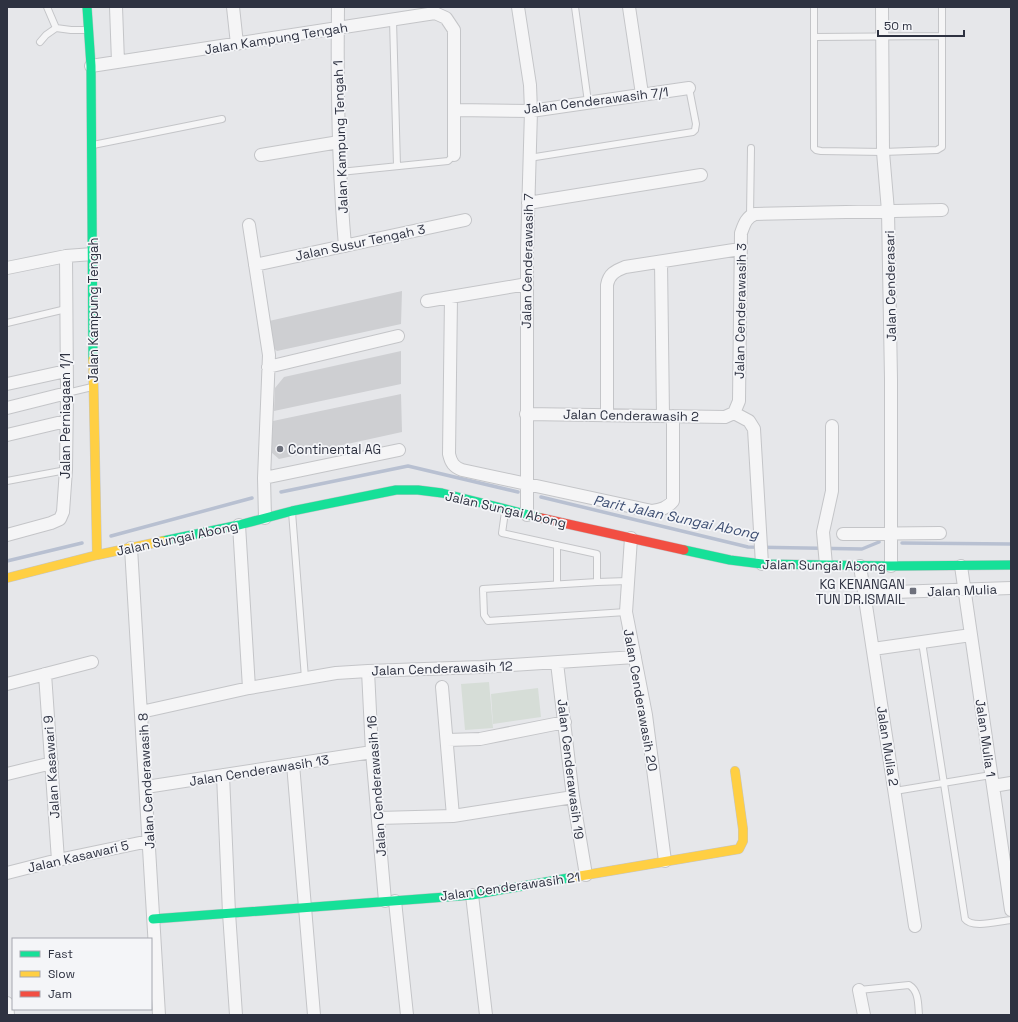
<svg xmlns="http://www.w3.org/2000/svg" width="1018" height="1022" viewBox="0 0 1018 1022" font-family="'Space Grotesk',sans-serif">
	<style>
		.green { fill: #d6ddd7 }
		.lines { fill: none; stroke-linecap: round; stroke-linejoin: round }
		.stream { stroke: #b8c0d1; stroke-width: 3.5 }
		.building { fill: #cecfd2 }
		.lane-casing { stroke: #c4c5c8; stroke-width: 8 }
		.street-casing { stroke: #c4c5c8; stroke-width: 14 }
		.fast-casing { stroke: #c4c5c8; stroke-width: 10 }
		.slow-casing { stroke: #c4c5c8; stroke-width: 10 }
		.jam-casing { stroke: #c4c5c8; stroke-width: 10 }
		.lane { stroke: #f5f5f6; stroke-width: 6 }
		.street { stroke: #f5f5f6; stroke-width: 12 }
		.fast { stroke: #16e098; stroke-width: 9 }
		.slow { stroke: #ffcf43; stroke-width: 9 }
		.jam { stroke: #f24e42; stroke-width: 9 }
		.poi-dot { fill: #6e717c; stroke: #f4f5f8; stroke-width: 1.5 }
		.labels { text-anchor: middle; stroke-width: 3.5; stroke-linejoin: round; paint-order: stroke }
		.street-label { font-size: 13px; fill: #2e3241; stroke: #f4f5f8 }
		.poi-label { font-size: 13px; fill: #2e3241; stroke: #f4f5f8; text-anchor: start }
		.water-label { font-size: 14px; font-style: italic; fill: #3c4d71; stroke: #f4f5f8 }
	</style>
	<rect width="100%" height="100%" fill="#e6e7ea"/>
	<path class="green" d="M 489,682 L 493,728 L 465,730 L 461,684 Z
		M 538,688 L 541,717 L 493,724 L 491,694 Z"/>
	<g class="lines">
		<path class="stream" d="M 281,492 L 408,466 L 518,492
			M 541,497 L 748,547 L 862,549 L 879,542
			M 111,536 L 252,498
			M 902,543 L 1011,544
			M 7,561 L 82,543"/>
	</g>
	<path class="building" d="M 402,291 L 401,324 L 277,351 L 271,346 L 269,321 Z
		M 401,351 L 401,384 L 274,411 L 275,388 L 284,377 Z
		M 401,394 L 402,432 L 279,459 L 271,452 L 273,421 Z"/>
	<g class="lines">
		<defs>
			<path id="lane" d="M 47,7 L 56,28 L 71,30 L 88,30
				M 575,7 L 588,102
				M 814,7 L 814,148 L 816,150 L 821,151 L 883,152 L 937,150 L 942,147 L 942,7
				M 393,20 L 397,166
				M 814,37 L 942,36
				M 40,42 L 46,35 L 56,28
				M 93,145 L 222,119
				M 529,158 L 693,132 L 695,130 L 696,124 L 689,88
				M 340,172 L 448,161 L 454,155
				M 750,216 L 751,148
				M 7,323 L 66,309
				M 67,393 L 92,387
				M 7,481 L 66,470
				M 292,512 L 305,678
				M 505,512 L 502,533 L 597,554 L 597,582
				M 557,584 L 557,545
				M 626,612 L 488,621 L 484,615 L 483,589 L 597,582 L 628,581
				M 922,642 L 965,919 C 972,929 999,921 1011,920
				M 895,791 L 991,775
				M 859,990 L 909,985 C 919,991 918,1004 919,1015"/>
			<path id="street" d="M 116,7 L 118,62
				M 233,7 L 237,44
				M 338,7 C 337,87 338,166 345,246
				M 518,7 L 530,85 L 531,111 L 527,250 L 527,515
				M 629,7 L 642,94
				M 882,7 L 883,152 L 888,211 L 891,379 L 891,566
				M 91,66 L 435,13 L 446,18 L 454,30 L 454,155
				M 454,110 L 531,111 L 689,88
				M 261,155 L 339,142
				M 528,203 L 701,175
				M 249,225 L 269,355 L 264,478 L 265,518
				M 661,262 L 663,416
				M 255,265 L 465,220
				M 7,268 L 66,256 L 93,254
				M 451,297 L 449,454 C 451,463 454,467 462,470 L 652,511 C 661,510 667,508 673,501 L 673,416
				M 427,301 L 527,284
				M 268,367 L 398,336
				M 7,384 L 66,371
				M 7,408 L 67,393
				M 734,413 L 739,401 L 741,233 C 744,225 746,217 755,214 L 942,210
				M 734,413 L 749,421 L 754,429 L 762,564
				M 526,414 L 725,417 L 734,413
				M 607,415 L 607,285 C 609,274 615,271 625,267 L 740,249
				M 7,435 L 66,421
				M 264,478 L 399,450
				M 239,525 L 249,688
				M 843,534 L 940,533
				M 7,535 L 51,523 L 60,519 L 63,512 L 66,470 L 67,393 L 66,256
				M 631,538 L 626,612 L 646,715 L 665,861
				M 131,548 C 141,703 150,859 159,1015
				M 826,565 L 823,532 L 832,491 L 832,426
				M 860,566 L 915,926
				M 961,566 L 1011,910
				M 865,593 L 1011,588
				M 873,649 L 971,635
				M 557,663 L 573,797 L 586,875
				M 368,671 L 372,752 L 385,901
				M 45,674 L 58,860
				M 7,684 L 92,662
				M 442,687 L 453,816
				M 141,712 L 249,688 L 336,673 L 368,671 L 481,667 L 635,657
				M 447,740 L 480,739 L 565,722
				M 293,764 L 314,1015
				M 7,774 L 52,763
				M 223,775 L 229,913 L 236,1015
				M 993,786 L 1011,783
				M 146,787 L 372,752
				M 378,818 L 453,816 L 573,797
				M 7,873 L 58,860 L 149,841
				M 472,895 L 486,1015
				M 395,901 L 407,1015
				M 859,990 L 864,1015
				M 7,1003 L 8,1015"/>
			<path id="fast" d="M 87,7 L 91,66 L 93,359
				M 163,541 L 239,525 L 292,511 L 396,490 L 418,490 L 442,493 L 541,518
				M 684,550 L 730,560 L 762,564 L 891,566 L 1011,565
				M 153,919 L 472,895 L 574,877"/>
			<path id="slow" d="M 93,359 L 97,555
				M 7,578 L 97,555 L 163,541
				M 574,877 L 739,849 L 743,841 L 743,829 L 735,771"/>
			<path id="jam" d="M 541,518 L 684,550"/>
		</defs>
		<use href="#lane" class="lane-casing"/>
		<use href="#street" class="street-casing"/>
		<use href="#fast" class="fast-casing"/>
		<use href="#slow" class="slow-casing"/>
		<use href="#jam" class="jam-casing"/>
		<use href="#lane" class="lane"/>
		<use href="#street" class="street"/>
		<use href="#fast" class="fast"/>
		<use href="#slow" class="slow"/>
		<use href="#jam" class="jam"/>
	</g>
	<g class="poi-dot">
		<circle cx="280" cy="449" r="4"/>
		<rect x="909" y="587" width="8" height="8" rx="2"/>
	</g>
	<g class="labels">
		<g class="street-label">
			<text transform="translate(276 38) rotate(-9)" y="5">Jalan Kampung Tengah</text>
			<text transform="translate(596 100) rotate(-7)" y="5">Jalan Cenderawasih 7/1</text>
			<text transform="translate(340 137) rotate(-92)" y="5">Jalan Kampung Tengah 1</text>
			<text transform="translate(360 242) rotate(-12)" y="5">Jalan Susur Tengah 3</text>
			<text transform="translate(527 261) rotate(-89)" y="5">Jalan Cenderawasih 7</text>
			<text transform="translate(890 286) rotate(-91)" y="5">Jalan Cenderasari</text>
			<text transform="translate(93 310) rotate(-90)" y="5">Jalan Kampung Tengah</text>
			<text transform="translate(740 311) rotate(-89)" y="5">Jalan Cenderawasih 3</text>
			<text transform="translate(631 415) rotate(1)" y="5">Jalan Cenderawasih 2</text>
			<text transform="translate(65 416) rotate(-90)" y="5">Jalan Perniagaan 1/1</text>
			<text transform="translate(506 509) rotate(13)" y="5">Jalan Sungai Abong</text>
			<text transform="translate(177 538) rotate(-12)" y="5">Jalan Sungai Abong</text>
			<text transform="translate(824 565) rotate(1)" y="5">Jalan Sungai Abong</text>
			<text transform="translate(962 590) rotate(-2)" y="5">Jalan Mulia</text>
			<text transform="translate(442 668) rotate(-2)" y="5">Jalan Cenderawasih 12</text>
			<text transform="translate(641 700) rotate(80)" y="5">Jalan Cenderawasih 20</text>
			<text transform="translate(986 738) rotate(82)" y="5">Jalan Mulia 1</text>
			<text transform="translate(888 746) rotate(81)" y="5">Jalan Mulia 2</text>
			<text transform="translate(51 767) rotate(-94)" y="5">Jalan Kasawari 9</text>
			<text transform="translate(571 769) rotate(83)" y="5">Jalan Cenderawasih 19</text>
			<text transform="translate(259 770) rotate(-9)" y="5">Jalan Cenderawasih 13</text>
			<text transform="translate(146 781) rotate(-93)" y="5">Jalan Cenderawasih 8</text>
			<text transform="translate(376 786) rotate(-94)" y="5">Jalan Cenderawasih 16</text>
			<text transform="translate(78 856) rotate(-13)" y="5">Jalan Kasawari 5</text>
			<text transform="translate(510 886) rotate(-8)" y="5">Jalan Cenderawasih 21</text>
		</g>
		<g class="poi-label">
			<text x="288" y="454">Continental AG</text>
			<text x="905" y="589" text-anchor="end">KG KENANGAN<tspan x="905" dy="15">TUN DR.ISMAIL</tspan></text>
		</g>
		<g class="water-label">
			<text transform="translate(676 517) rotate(12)" y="5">Parit Jalan Sungai Abong</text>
		</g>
	</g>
	<rect width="1018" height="1022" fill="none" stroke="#2e3241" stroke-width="16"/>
	<rect x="12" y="938" width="140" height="72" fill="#f4f5f8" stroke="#a5a7af"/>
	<rect x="20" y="951" width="20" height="6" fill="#16e098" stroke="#a5a7af"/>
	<text x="48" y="958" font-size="12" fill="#2e3241">Fast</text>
	<rect x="20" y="971" width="20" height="6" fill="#ffcf43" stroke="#a5a7af"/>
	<text x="48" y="978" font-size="12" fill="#2e3241">Slow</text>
	<rect x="20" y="991" width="20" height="6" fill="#f24e42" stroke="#a5a7af"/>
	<text x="48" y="998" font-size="12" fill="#2e3241">Jam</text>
	<path d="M878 30v6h86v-6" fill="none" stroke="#2e3241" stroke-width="2"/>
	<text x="884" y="30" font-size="12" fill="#2e3241" stroke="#f4f5f8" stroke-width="3" paint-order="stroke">50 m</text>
</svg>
